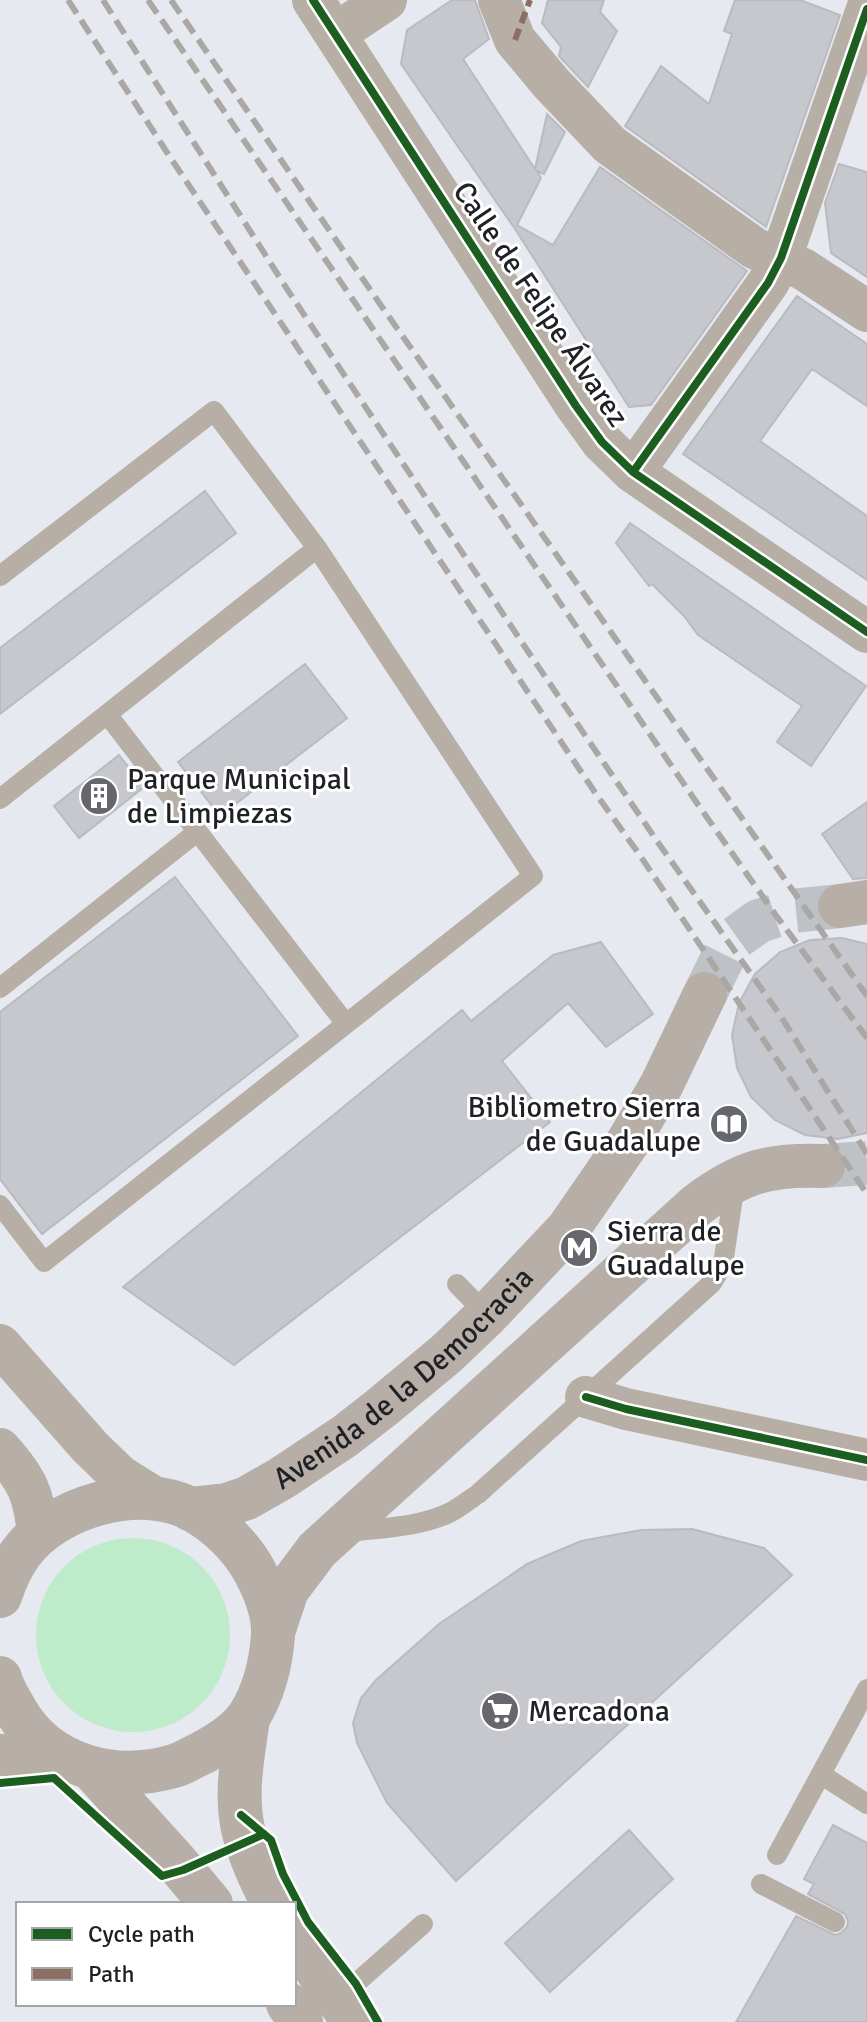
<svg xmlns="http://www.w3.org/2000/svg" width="867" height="2022" viewBox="0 0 867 2022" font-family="Signika,sans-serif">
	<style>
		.green { fill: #beebc9 }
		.building { fill: #c6c8cd; stroke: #b8bbbf; stroke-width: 2 }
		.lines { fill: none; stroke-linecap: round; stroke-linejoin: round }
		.primary-tunnel { stroke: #bec2c7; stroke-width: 44; stroke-dasharray: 44 22; stroke-linecap: butt }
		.lane { stroke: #b7aea5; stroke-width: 20 }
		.street { stroke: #b7aea5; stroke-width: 42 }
		.primary { stroke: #b7aea8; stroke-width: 44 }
		.rail { stroke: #aaa7a4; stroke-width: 6; stroke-dasharray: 16 8; stroke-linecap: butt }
		.quiet { stroke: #8d6e63; stroke-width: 6; stroke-dasharray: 12 6; stroke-linecap: butt }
		.cycleway-casing { stroke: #fff; stroke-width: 13 }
		.cycleway { stroke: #1b5e20; stroke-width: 8 }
		.labels { text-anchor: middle; stroke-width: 6; stroke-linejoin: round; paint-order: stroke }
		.street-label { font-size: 30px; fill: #1f2125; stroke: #fff }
		.poi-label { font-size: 30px; fill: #1f2125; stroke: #fff; text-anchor: start }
	</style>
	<rect width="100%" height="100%" fill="#e6eaf0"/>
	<path class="green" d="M36 1635a97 97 0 1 1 194 0a97 97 0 1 1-194 0Z"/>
	<path class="building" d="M 452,0 L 475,0 L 489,39 L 463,59 L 535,169 L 547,114 L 565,132 L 544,174 L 537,171 L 541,178 L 517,225 L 553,245 L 600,167 L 747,271 L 651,405 L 629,407 L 515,229 L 401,64 L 407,30 Z
		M 548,0 L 604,0 L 600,12 L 617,31 L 588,87 L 559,56 L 561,47 L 542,23 Z
		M 735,0 L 800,0 L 840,15 L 766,227 L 625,126 L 661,66 L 709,104 L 732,34 L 724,31 Z
		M 839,164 L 867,172 L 867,277 L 831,253 L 825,203 Z
		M 797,296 L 867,344 L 867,406 L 812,369 L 760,441 L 867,516 L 867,580 L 683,454 Z
		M 205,491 L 236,533 L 0,714 L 0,648 Z
		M 630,523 L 866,686 L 811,766 L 777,742 L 802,706 L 698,635 L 684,616 L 652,584 L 649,586 L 616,543 Z
		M 305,664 L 347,718 L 220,816 L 178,762 Z
		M 119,755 L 144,787 L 79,838 L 54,806 Z
		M 867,802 L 867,878 L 853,879 L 822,834 Z
		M 175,877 L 298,1036 L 42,1234 L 0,1179 L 0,1012 Z
		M 842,938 L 867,944 L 867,1133 L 838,1139 L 805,1135 L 775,1120 L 751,1097 L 737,1068 L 732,1035 L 739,1003 L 755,974 L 780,952 L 810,940 Z
		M 601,942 L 653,1014 L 606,1047 L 568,1003 L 502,1061 L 550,1122 L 234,1365 L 123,1287 L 462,1010 L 471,1021 L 553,955 Z
		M 692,1529 L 764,1548 L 792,1575 L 456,1881 L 387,1803 L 357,1743 L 353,1723 L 361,1698 L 376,1680 L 439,1624 L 527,1564 L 581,1541 L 641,1530 Z
		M 833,1825 L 867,1843 L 867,2022 L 736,2022 L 796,1916 L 835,1935 L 841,1933 L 847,1927 L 848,1921 L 845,1914 L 808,1894 L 814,1884 L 804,1879 Z
		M 629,1830 L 673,1879 L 550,1992 L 505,1943 Z"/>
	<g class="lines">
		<path class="primary-tunnel" d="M 705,994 L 731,941 L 759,921 L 791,911 L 840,906
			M 823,1166 L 867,1163"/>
		<path class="lane" d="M 0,576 L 214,411 L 317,548 L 533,876 L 346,1024
			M 0,799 L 317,548
			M 0,988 L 197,832
			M 0,1205 L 44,1262 L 346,1024 L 107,714
			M 457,1284 L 487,1315
			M 348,1532 C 380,1528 422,1527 451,1512 C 460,1507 469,1500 478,1494 L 712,1283 L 723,1264 L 735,1184
			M 822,1775 L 867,1804
			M 777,1855 L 867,1689
			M 761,1884 L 835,1922
			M 338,1999 L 423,1924"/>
		<path class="street" d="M 313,0 L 576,406 L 602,442 L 633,472 L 867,632
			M 499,0 L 515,40 L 551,83 L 610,145 L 754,248 L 803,269 L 867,311
			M 335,34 L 386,0
			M 633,472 L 768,283 L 781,258 L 867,9
			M 0,1345 L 90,1447 L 120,1476 L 157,1499
			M 586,1397 L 626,1409 L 867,1460
			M 0,1449 C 27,1479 34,1494 38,1534
			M 0,1755 L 68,1759"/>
		<g class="primary">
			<path d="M 840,906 L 867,902"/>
			<path id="s1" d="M 190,1509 L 226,1505 L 247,1498 L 282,1478 L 345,1436 L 381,1408 L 446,1354 L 487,1315 L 568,1229 L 628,1142 L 661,1086 L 705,994"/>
			<path d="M 0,1596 C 5,1581 11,1566 21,1553 C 54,1507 139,1482 191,1509 C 217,1523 241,1546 255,1572 C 265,1591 274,1614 273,1635 C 271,1663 264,1692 249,1716 C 238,1732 219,1744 202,1753 C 193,1757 184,1763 174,1766 C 115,1783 48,1767 16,1711 C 10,1700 3,1690 0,1678"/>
			<path d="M 273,1632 L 287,1590 L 317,1550 L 697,1205 C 741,1172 768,1164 823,1166"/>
			<path d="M 248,1718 C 243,1754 235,1793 243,1829 C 249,1855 261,1880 273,1904"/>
			<path d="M 91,1768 L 176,1862 L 211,1904"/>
			<path d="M 294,1938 L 354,2022"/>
			<path d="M 288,2004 L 301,2022"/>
		</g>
		<path class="rail" d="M 68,0 L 172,160 L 596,794 L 639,854 L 867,1194
			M 103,0 L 287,289 L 529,653 L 657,841 L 780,1015 L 867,1154
			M 148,0 L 701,809 L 775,914 L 867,1038
			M 171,0 L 380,304 L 867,996"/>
		<path class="quiet" d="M 515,40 L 530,0"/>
		<defs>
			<path id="cycleway" d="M 313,0 L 576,406 L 602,442 L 633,472 L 867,632
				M 633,472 L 768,283 L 781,258 L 867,9
				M 586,1397 L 626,1409 L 867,1460
				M 0,1783 L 54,1778 L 162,1876 L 183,1870 L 264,1834
				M 241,1815 L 271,1840 L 283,1874 L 308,1922 L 356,1984 L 378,2022"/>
		</defs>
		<use href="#cycleway" class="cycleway-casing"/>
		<use href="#cycleway" class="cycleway"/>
	</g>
	<defs>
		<symbol id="building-disc" viewBox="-11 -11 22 22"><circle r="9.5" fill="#65676c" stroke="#fff"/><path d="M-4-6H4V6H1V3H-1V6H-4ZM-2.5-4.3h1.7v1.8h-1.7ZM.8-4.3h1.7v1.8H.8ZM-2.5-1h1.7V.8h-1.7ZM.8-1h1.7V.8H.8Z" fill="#fff"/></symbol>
		<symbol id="library-disc" viewBox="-11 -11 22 22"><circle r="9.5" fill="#65676c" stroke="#fff"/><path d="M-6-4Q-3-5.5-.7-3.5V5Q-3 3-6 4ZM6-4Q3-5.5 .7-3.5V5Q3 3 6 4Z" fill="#fff"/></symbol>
		<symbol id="metro-disc" viewBox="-11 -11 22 22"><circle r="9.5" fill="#65676c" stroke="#fff"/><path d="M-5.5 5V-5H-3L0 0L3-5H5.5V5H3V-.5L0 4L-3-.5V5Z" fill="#fff"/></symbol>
		<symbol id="supermarket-disc" viewBox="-11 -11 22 22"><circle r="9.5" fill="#65676c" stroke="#fff"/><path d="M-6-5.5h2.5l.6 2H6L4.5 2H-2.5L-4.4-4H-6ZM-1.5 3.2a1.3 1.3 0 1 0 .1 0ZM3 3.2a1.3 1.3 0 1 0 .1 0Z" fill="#fff"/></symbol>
	</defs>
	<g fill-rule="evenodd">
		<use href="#building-disc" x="77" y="774" width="44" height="44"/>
		<use href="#library-disc" x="707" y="1102" width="44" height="44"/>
		<use href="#metro-disc" x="557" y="1226" width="44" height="44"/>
		<use href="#supermarket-disc" x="478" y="1689" width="44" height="44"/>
	</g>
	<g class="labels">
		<g class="street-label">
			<text transform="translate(541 304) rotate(56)" y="10">Calle de Felipe Álvarez</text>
			<text dy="10" stroke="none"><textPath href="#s1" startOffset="256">Avenida de la Democracia</textPath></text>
		</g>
		<g class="poi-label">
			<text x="127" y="789">Parque Municipal<tspan x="127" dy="34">de Limpiezas</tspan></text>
			<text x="701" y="1117" text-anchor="end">Bibliometro Sierra<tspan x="701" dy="34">de Guadalupe</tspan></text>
			<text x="607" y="1241">Sierra de<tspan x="607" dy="34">Guadalupe</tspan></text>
			<text x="528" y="1721">Mercadona</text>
		</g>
	</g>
	<rect x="16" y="1902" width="280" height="104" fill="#ffffff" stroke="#a5a6a8" stroke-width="2"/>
	<rect x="32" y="1928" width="40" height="12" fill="#1b5e20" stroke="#a5a6a8" stroke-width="2"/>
	<text x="88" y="1942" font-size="24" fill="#1f2125">Cycle path</text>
	<rect x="32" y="1968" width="40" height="12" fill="#8d6e63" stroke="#a5a6a8" stroke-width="2"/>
	<text x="88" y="1982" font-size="24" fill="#1f2125">Path</text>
</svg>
